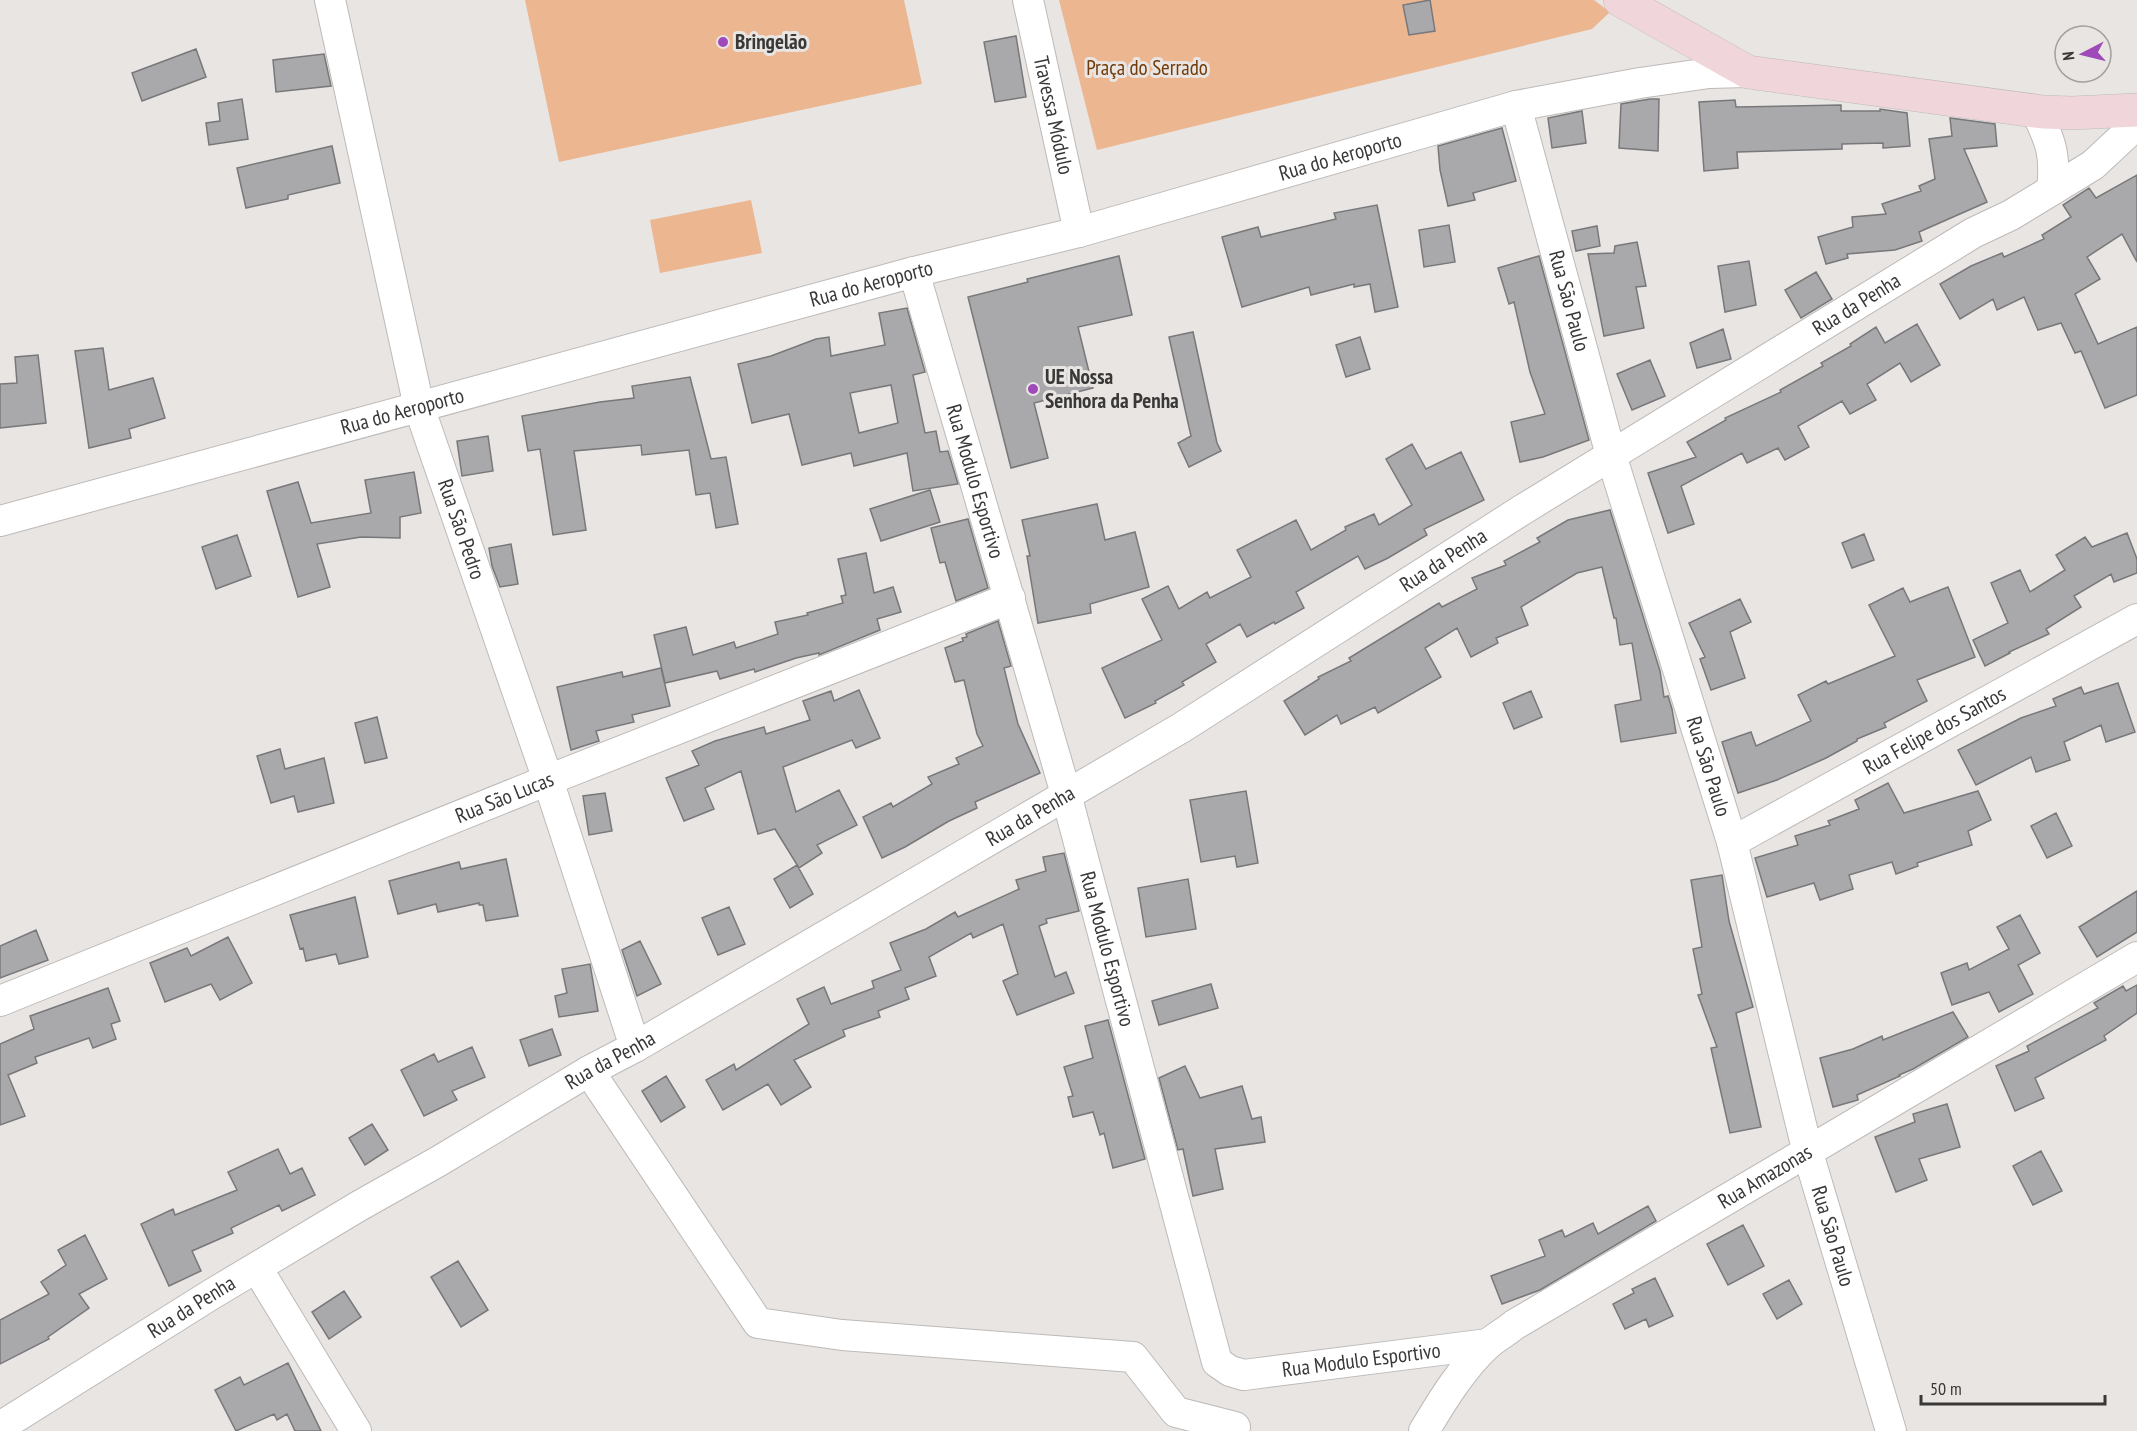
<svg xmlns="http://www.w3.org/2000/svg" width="2137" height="1431" viewBox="0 0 2137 1431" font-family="'PT Sans Narrow',sans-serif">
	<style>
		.green { fill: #ecb691 }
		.building { fill: #a9a9ac; stroke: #78777a; stroke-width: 1.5; fill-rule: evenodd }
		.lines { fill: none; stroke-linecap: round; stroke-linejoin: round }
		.street-casing { stroke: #bdbab8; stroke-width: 32 }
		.secondary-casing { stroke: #bdbab8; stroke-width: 34 }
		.street { stroke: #fff; stroke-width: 30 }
		.secondary { stroke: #f0d6da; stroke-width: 33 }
		.poi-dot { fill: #9e4ab8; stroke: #e8e5e3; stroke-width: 2 }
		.labels { text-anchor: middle; stroke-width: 6; stroke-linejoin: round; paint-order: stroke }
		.poi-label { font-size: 21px; font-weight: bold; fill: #393837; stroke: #e8e5e3; text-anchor: start }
		.park-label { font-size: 21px; fill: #723b08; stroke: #e8e5e3 }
		.street-label { font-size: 21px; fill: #393837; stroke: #e8e5e3 }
	</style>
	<rect width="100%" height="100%" fill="#e8e5e3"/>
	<path class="green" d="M 525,0 L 904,0 L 922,84 L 559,162 Z
		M 1059,0 L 1594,0 L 1610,12 L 1592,29 L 1097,150 Z
		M 751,200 L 762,253 L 660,273 L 650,220 Z"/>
	<path class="building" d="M 1430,0 L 1435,31 L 1409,35 L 1403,5 Z
		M 1016,36 L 1026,97 L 995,102 L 984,42 Z
		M 196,49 L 206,77 L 142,101 L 132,73 Z
		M 324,54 L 331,86 L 276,92 L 273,60 Z
		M 242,99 L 248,139 L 209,145 L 206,123 L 220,121 L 218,103 Z
		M 1650,99 L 1659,99 L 1658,151 L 1619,148 L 1621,104 Z
		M 1735,100 L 1736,107 L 1841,105 L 1841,111 L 1880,111 L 1880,109 L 1907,113 L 1910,146 L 1883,148 L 1883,143 L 1842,144 L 1842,149 L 1737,152 L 1738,168 L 1704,171 L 1699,102 Z
		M 1582,111 L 1586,143 L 1552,148 L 1548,118 Z
		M 1950,118 L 1995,124 L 1997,146 L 1964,149 L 1987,202 L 1919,232 L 1922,241 L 1895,250 L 1847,254 L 1848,258 L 1826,264 L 1818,237 L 1853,227 L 1852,217 L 1886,214 L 1882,204 L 1921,191 L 1919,186 L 1935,179 L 1929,139 L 1952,136 Z
		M 1502,128 L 1516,181 L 1473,193 L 1475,200 L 1448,206 L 1440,170 L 1438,146 Z
		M 332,146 L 340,183 L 288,195 L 288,199 L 246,208 L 237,168 Z
		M 2137,175 L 2137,262 L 2122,234 L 2087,257 L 2100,279 L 2075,294 L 2098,344 L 2137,327 L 2137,395 L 2105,408 L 2081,351 L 2075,353 L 2061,323 L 2038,330 L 2024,297 L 1997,310 L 1993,299 L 1960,319 L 1940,284 L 1971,266 L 2002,253 L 2004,257 L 2044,239 L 2042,235 L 2071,217 L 2063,205 L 2089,188 L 2096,198 Z
		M 1377,205 L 1398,307 L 1375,312 L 1370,284 L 1354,287 L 1354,284 L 1311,295 L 1309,287 L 1242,307 L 1222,237 L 1258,227 L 1261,237 L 1336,219 L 1334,213 Z
		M 1449,225 L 1455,262 L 1424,267 L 1419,230 Z
		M 1597,226 L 1600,246 L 1576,251 L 1572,231 Z
		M 1637,242 L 1646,286 L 1636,287 L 1644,328 L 1604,336 L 1588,254 L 1614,253 L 1615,246 Z
		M 1119,256 L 1132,315 L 1078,327 L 1093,388 L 1034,403 L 1048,458 L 1011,468 L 968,297 L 1028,282 L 1027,279 Z
		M 1539,256 L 1589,440 L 1543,457 L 1520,462 L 1511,422 L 1545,414 L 1530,372 L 1514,302 L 1509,304 L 1498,268 Z
		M 1749,261 L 1756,305 L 1725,312 L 1718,266 Z
		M 1816,272 L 1832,299 L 1801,318 L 1785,290 Z
		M 907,308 L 925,372 L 913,375 L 925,433 L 936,431 L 940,452 L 948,451 L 958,484 L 913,491 L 907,453 L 854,466 L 851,453 L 802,465 L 789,414 L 752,423 L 738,364 L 771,356 L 816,339 L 829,337 L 831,356 L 885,345 L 879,313 ZM 891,385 L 898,423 L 859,433 L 850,393 Z
		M 1917,324 L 1940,365 L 1911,382 L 1900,363 L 1867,384 L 1876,400 L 1850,414 L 1842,401 L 1798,426 L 1809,447 L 1785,460 L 1778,448 L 1747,463 L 1742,453 L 1681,486 L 1694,524 L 1668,533 L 1648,473 L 1696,457 L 1687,442 L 1726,420 L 1725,418 L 1781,392 L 1780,390 L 1823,366 L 1821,363 L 1851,346 L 1850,344 L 1876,327 L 1885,343 Z
		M 1723,329 L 1731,359 L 1697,368 L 1690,343 Z
		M 1193,332 L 1217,443 L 1221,451 L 1189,467 L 1178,443 L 1191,436 L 1169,337 Z
		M 1360,337 L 1370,369 L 1346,377 L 1336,345 Z
		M 103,348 L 109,390 L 153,378 L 165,418 L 129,429 L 131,438 L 89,448 L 75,351 Z
		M 38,355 L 46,423 L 0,428 L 0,384 L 17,383 L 15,357 Z
		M 1650,360 L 1665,396 L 1632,410 L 1617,374 Z
		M 690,377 L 711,459 L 726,457 L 738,524 L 716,528 L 710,493 L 696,495 L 689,450 L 642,455 L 641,445 L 574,451 L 586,530 L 553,535 L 540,449 L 528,451 L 522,416 L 600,402 L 634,398 L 632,386 Z
		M 488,436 L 493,471 L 462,476 L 457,441 Z
		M 1412,444 L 1426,469 L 1461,452 L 1484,500 L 1424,529 L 1427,535 L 1388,558 L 1365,569 L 1358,556 L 1296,592 L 1304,608 L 1275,624 L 1274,622 L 1247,637 L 1240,624 L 1206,644 L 1216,662 L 1182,682 L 1184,685 L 1155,701 L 1156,703 L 1125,718 L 1102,668 L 1162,640 L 1142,599 L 1168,586 L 1179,609 L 1207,592 L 1210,598 L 1251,577 L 1237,550 L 1296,520 L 1311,550 L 1346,530 L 1345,527 L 1374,514 L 1379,525 L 1412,505 L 1386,459 Z
		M 414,472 L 421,513 L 400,517 L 400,538 L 361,537 L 317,544 L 330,587 L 298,597 L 267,491 L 298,482 L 311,523 L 371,513 L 365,480 Z
		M 930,490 L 940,522 L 881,541 L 870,509 Z
		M 1097,504 L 1105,540 L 1135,532 L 1149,587 L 1090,604 L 1091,613 L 1038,623 L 1027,556 L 1030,556 L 1022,520 Z
		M 1610,510 L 1660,671 L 1664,697 L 1668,696 L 1672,709 L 1676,733 L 1621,742 L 1615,705 L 1641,700 L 1632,643 L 1620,645 L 1616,618 L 1614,618 L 1602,567 L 1577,573 L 1521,607 L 1528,625 L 1496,638 L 1498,643 L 1471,657 L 1457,628 L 1425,648 L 1441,677 L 1378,713 L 1375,707 L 1341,724 L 1337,715 L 1305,735 L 1284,701 L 1319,679 L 1318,677 L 1351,661 L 1349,658 L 1439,603 L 1442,607 L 1477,589 L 1472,578 L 1506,565 L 1504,561 L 1540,542 L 1537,538 L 1568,520 Z
		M 968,519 L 988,588 L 956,601 L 945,562 L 940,563 L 931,528 Z
		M 2127,533 L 2137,559 L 2137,573 L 2114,582 L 2111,574 L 2074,596 L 2081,607 L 2046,629 L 2049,634 L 2009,652 L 2010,653 L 1985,666 L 1973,640 L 2008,623 L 1991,583 L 2020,570 L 2030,592 L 2065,570 L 2056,555 L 2085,537 L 2092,547 Z
		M 1864,534 L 1874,560 L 1852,568 L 1842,543 Z
		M 237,535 L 251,576 L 216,589 L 202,547 Z
		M 511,544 L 518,584 L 500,587 L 492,566 L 489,548 Z
		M 866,553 L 874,593 L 893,587 L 901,612 L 877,619 L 880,630 L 819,655 L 819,653 L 796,658 L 755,672 L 754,669 L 720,679 L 717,671 L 665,683 L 654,635 L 686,627 L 693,655 L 734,642 L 736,648 L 778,634 L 775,622 L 808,615 L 807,613 L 843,603 L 841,596 L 846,595 L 838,559 Z
		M 1948,587 L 1975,657 L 1917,680 L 1927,701 L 1884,723 L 1886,727 L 1857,739 L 1857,741 L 1826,758 L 1777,780 L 1738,793 L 1722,742 L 1751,732 L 1756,746 L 1811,721 L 1798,695 L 1826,681 L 1828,684 L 1895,656 L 1869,605 L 1903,588 L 1910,602 Z
		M 1740,599 L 1751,622 L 1730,632 L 1745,678 L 1711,690 L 1700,659 L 1705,657 L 1689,623 Z
		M 998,621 L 1011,666 L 1004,668 L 1018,724 L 1040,773 L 975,802 L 977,808 L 949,821 L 905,847 L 882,858 L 863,817 L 891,803 L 893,807 L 932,784 L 928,777 L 959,764 L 956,758 L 983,746 L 977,734 L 964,680 L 955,682 L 945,648 L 963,641 L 962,638 L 967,637 L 966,634 Z
		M 661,668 L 670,706 L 632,715 L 634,722 L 596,731 L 599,741 L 571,750 L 557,687 L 622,672 L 623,677 Z
		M 2118,683 L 2135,732 L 2106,742 L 2101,725 L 2064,742 L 2070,760 L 2036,772 L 2031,757 L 1976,785 L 1958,750 L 2021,718 L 2056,706 L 2053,699 L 2081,687 L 2084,694 Z
		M 859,690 L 880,738 L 856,748 L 852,740 L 783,767 L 796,812 L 839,790 L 857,825 L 817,845 L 822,853 L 799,868 L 775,829 L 758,834 L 741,771 L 705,788 L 714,809 L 684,821 L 666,778 L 699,765 L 692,751 L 715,741 L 764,727 L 766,734 L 810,720 L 803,701 L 831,691 L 834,701 Z
		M 1531,691 L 1542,717 L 1514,729 L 1503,703 Z
		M 377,717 L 387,758 L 365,763 L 355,723 Z
		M 280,749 L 285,769 L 324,758 L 334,803 L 298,812 L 294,796 L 271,803 L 257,756 Z
		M 1888,783 L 1904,813 L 1978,791 L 1991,820 L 1968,831 L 1972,845 L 1917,863 L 1918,866 L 1896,874 L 1892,862 L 1849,875 L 1853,889 L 1820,900 L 1814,883 L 1767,897 L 1755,858 L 1798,845 L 1795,836 L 1830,825 L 1828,821 L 1859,809 L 1855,800 Z
		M 1246,791 L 1258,863 L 1237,867 L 1235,856 L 1201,862 L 1190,800 Z
		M 605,793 L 612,831 L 589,835 L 583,796 Z
		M 2056,813 L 2072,846 L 2047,858 L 2031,826 Z
		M 1064,853 L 1079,911 L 1046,919 L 1047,923 L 1039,926 L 1055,977 L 1066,972 L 1074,993 L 1017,1015 L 1003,981 L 1018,974 L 1003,924 L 973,938 L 971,933 L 929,957 L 936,976 L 905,988 L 909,999 L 878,1011 L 880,1017 L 843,1030 L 845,1036 L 794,1060 L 811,1087 L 781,1105 L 768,1084 L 723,1110 L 706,1080 L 734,1064 L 736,1070 L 809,1024 L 797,999 L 824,987 L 831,1004 L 874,988 L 872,981 L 901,970 L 890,943 L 926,929 L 955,912 L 958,917 L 1019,889 L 1016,880 L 1046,871 L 1043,857 Z
		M 506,859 L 518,916 L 486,921 L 483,905 L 479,905 L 479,903 L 438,912 L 436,904 L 398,914 L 389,881 L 459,862 L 461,869 Z
		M 797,865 L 813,894 L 790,908 L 774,879 Z
		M 1722,875 L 1729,921 L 1753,1007 L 1736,1013 L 1761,1127 L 1730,1133 L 1711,1048 L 1717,1047 L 1698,995 L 1702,994 L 1693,949 L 1702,947 L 1691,880 Z
		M 1188,879 L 1196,929 L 1146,937 L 1138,888 Z
		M 2137,891 L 2137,932 L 2097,957 L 2079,927 Z
		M 355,897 L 368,957 L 339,964 L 336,954 L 306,961 L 303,948 L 300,949 L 290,915 Z
		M 729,907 L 745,944 L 718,955 L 702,918 Z
		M 2020,915 L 2040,953 L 2018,965 L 2033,994 L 1999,1012 L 1989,992 L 1952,1005 L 1941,973 L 1967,963 L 1969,970 L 2009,949 L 1997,927 Z
		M 36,930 L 48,960 L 0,978 L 0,946 Z
		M 228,937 L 252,983 L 220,1000 L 211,984 L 165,1002 L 150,963 L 187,948 L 191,956 Z
		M 640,941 L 661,984 L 637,996 L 622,950 Z
		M 590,964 L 598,1011 L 559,1017 L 555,996 L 567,993 L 562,969 Z
		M 1211,984 L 1218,1008 L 1159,1025 L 1152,1001 Z
		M 2137,985 L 2137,1013 L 2104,1036 L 2106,1040 L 2035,1078 L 2044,1098 L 2015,1111 L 1996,1066 L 2029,1051 L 2027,1046 L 2098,1008 L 2094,1003 L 2123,986 L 2126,991 Z
		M 108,988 L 120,1021 L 111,1024 L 116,1039 L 93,1048 L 89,1038 L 35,1057 L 37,1063 L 8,1075 L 25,1116 L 0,1125 L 0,1044 L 34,1029 L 30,1016 Z
		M 1953,1012 L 1968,1037 L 1913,1069 L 1899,1075 L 1900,1076 L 1857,1095 L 1858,1100 L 1833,1107 L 1820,1058 L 1853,1049 L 1882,1036 L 1883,1040 Z
		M 1108,1020 L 1145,1159 L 1113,1168 L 1104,1133 L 1100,1135 L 1093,1112 L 1073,1117 L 1068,1097 L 1073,1096 L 1064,1067 L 1093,1058 L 1085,1026 Z
		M 552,1029 L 561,1055 L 529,1066 L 520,1040 Z
		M 472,1047 L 485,1077 L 452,1091 L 457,1100 L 424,1116 L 401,1070 L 434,1054 L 438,1062 Z
		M 1185,1066 L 1200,1098 L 1242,1086 L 1252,1119 L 1261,1117 L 1265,1142 L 1215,1149 L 1223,1189 L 1193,1196 L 1183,1149 L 1178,1150 L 1159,1078 Z
		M 666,1076 L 685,1107 L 661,1122 L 642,1091 Z
		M 1947,1104 L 1960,1147 L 1919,1159 L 1927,1180 L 1896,1192 L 1875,1137 L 1915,1122 L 1913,1114 Z
		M 372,1124 L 388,1150 L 365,1165 L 349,1138 Z
		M 278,1149 L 290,1174 L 302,1168 L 315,1195 L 282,1211 L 279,1205 L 231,1228 L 233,1233 L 192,1251 L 201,1271 L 169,1286 L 141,1224 L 173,1209 L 175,1215 L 237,1190 L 228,1172 Z
		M 2041,1151 L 2062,1191 L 2033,1205 L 2013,1166 Z
		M 1648,1206 L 1656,1221 L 1540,1290 L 1502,1304 L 1491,1276 L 1545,1256 L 1539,1240 L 1562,1230 L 1565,1237 L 1593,1223 L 1598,1234 Z
		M 1743,1225 L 1764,1266 L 1728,1285 L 1707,1244 Z
		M 85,1235 L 107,1279 L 79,1294 L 89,1308 L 48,1337 L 49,1339 L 0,1364 L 0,1320 L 49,1294 L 41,1282 L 66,1265 L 58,1250 Z
		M 458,1261 L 488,1310 L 461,1327 L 431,1277 Z
		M 1655,1278 L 1673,1316 L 1649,1327 L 1646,1319 L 1625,1329 L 1613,1304 L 1634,1293 L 1632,1289 Z
		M 1789,1280 L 1802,1304 L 1777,1319 L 1763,1294 Z
		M 344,1291 L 361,1317 L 329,1339 L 312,1312 Z
		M 288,1363 L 321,1431 L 295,1431 L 287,1414 L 277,1420 L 274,1414 L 236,1431 L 215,1390 L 240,1377 L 244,1385 Z"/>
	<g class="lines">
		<defs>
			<g id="street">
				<path id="s1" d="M 330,0 L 419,407 L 548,780 L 635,1047"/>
				<path id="s2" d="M 1028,0 L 1079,232"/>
				<path id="s3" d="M 1516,106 L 1611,455 L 1732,842 L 1808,1153 L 1891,1431"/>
				<path d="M 2036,111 C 2051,142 2056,155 2052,190"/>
				<path id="s4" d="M 914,272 L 1066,794 L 1217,1362 L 1230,1371 L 1244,1375 L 1488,1344"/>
				<path id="s5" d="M 0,521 L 914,272 L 1079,232 L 1516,106 L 1640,83 L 1709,73 L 1748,72"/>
				<path id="s6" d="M 1732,842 L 2137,619"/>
				<path id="s7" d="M 0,1001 L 548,780 L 1010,598"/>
				<path d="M 589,1071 L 758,1323 L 842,1335 L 1133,1357 L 1176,1412 L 1235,1427"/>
				<path d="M 257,1268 L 356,1431"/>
				<path id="s8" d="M 0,1427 L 212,1294 L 359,1206 L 439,1161 L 589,1071 L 635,1047 L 1181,728 L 1522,510 L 1973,233 L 2011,215 L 2093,165 L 2137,124"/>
				<path id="s9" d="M 1424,1431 C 1442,1401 1462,1368 1488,1344 C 1496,1337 1506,1332 1514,1325 L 2137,957"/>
			</g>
			<path id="secondary" d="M 1620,0 L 1748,72 L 2043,112 L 2072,113 L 2137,110"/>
		</defs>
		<use href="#street" class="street-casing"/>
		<use href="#secondary" class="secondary-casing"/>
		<use href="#street" class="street"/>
		<use href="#secondary" class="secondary"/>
	</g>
	<g class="poi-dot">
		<circle cx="723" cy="42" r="6"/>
		<circle cx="1033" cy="389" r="6"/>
	</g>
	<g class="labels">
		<g class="poi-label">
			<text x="735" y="49">Bringelão</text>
			<text x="1045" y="384">UE Nossa<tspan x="1045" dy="24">Senhora da Penha</tspan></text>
		</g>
		<g class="park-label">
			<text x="1147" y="75">Praça do Serrado</text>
		</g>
		<g class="street-label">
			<text dy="7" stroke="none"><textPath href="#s2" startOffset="118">Travessa Módulo</textPath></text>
			<text dy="7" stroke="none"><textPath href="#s5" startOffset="1389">Rua do Aeroporto</textPath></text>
			<text dy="7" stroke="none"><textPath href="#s5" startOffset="903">Rua do Aeroporto</textPath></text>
			<text dy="7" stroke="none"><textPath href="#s3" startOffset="202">Rua São Paulo</textPath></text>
			<text dy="7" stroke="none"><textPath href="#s8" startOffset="2170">Rua da Penha</textPath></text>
			<text dy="7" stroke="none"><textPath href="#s5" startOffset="417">Rua do Aeroporto</textPath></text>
			<text dy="7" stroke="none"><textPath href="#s4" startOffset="218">Rua Modulo Esportivo</textPath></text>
			<text dy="7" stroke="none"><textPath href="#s1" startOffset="546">Rua São Pedro</textPath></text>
			<text dy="7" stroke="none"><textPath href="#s8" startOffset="1684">Rua da Penha</textPath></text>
			<text dy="7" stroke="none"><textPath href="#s6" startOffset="231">Rua Felipe dos Santos</textPath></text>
			<text dy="7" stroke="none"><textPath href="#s3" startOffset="688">Rua São Paulo</textPath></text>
			<text dy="7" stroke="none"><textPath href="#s7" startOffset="544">Rua São Lucas</textPath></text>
			<text dy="7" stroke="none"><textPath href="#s8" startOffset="1198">Rua da Penha</textPath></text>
			<text dy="7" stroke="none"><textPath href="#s4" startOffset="704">Rua Modulo Esportivo</textPath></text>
			<text dy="7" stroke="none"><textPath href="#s8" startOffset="712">Rua da Penha</textPath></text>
			<text dy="7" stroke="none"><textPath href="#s9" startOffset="432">Rua Amazonas</textPath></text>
			<text dy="7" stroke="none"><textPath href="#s3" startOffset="1174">Rua São Paulo</textPath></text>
			<text dy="7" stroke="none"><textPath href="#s8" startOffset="226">Rua da Penha</textPath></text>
			<text dy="7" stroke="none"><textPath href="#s4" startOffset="1280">Rua Modulo Esportivo</textPath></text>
		</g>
	</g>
	<g transform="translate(2083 54) rotate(263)"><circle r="28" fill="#e8e5e3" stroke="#a2a09e" stroke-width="1.5"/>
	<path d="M0-4.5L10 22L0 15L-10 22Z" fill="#9e4ab8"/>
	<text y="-9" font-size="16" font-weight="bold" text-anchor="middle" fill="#393837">N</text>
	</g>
	<path d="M1921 1395v9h184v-9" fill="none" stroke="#393837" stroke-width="3"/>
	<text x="1930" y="1395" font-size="18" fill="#393837" stroke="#e8e5e3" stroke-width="4.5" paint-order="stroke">50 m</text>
</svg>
